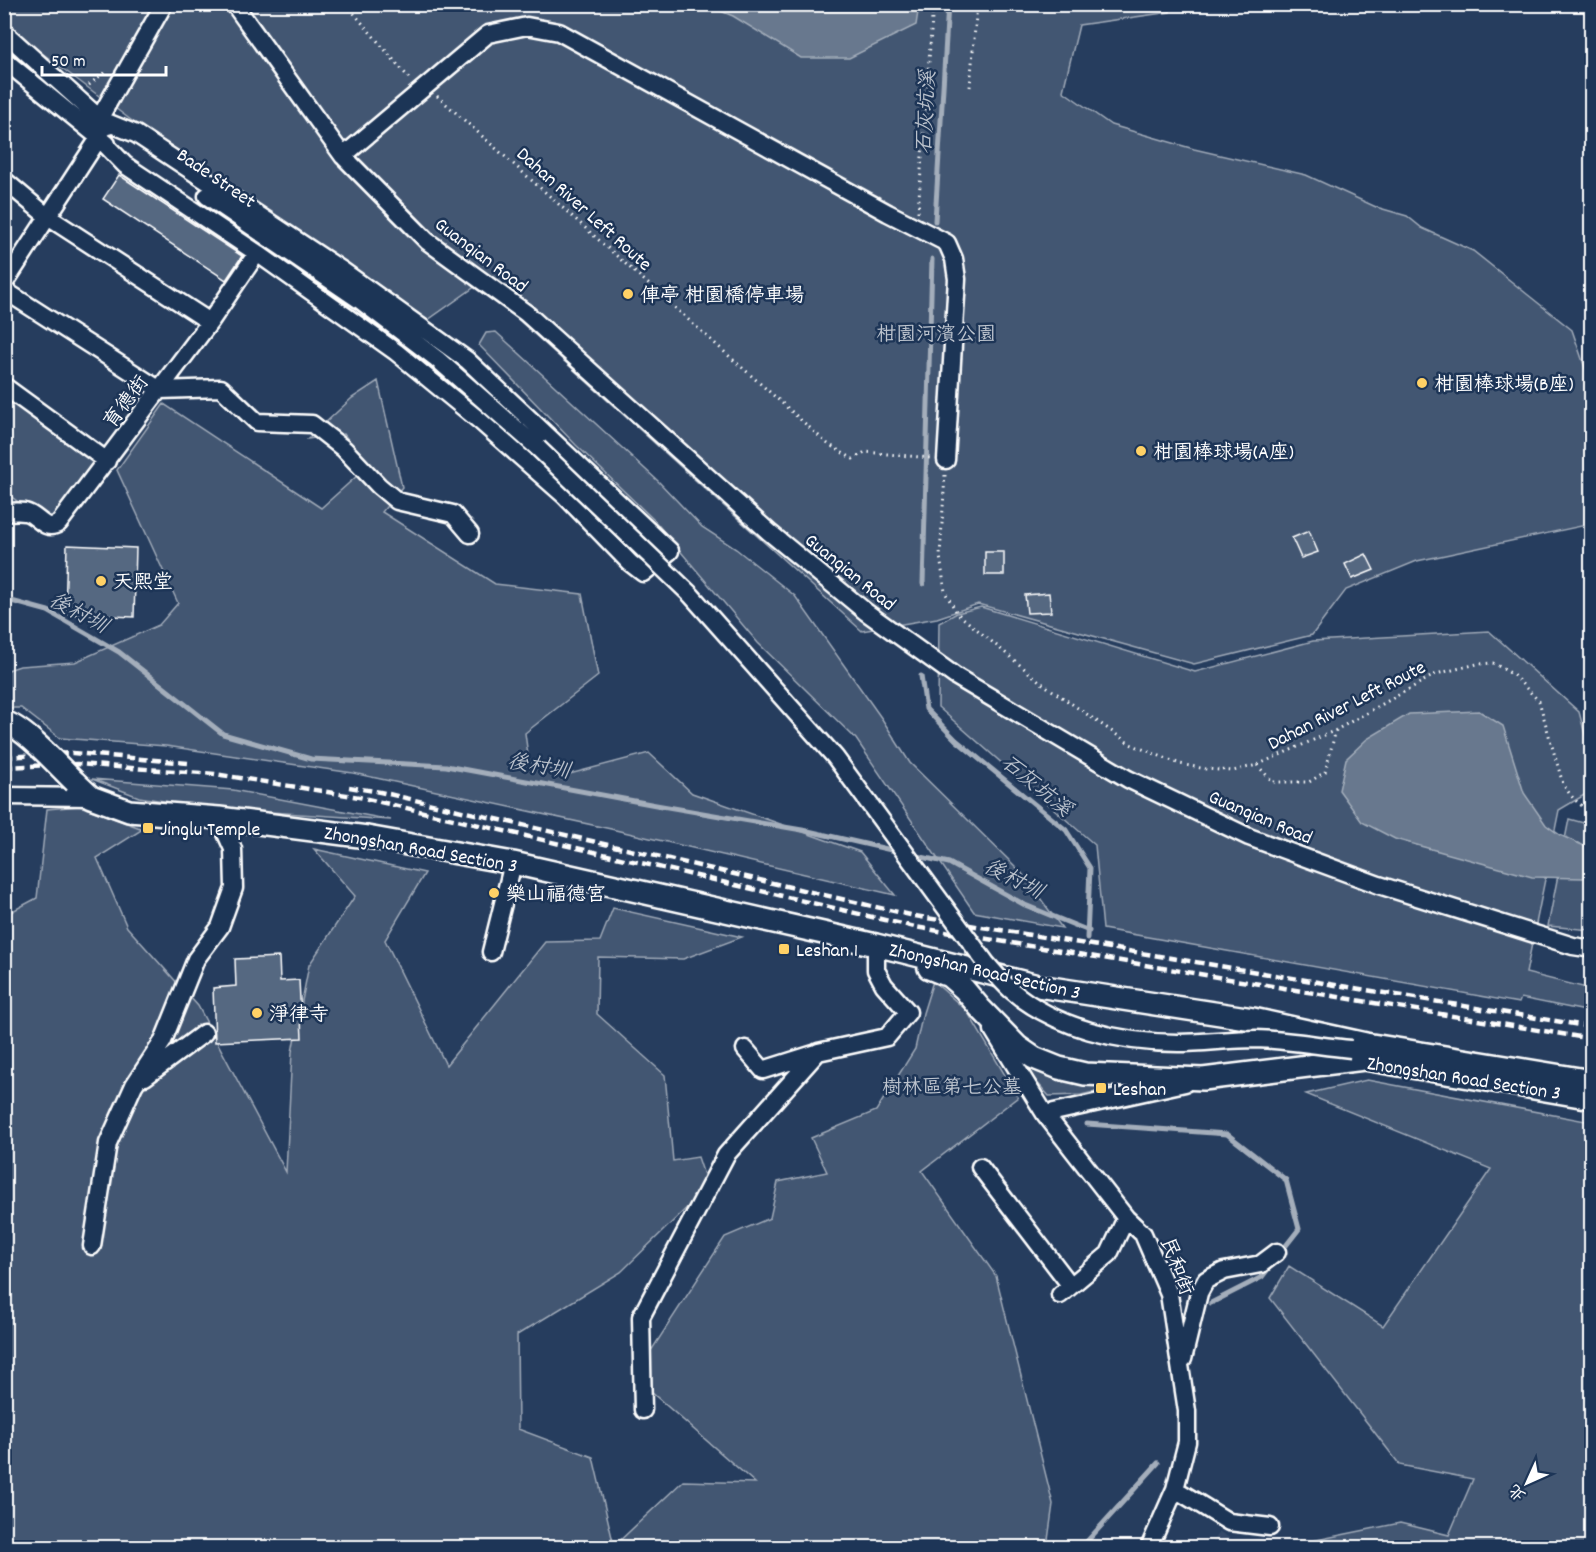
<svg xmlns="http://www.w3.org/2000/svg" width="1596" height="1552" viewBox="0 0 1596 1552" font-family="Dekko,'LXGW WenKai TC',sans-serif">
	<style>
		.built { fill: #344a68 }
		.green { fill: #425672; stroke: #a0aab8; stroke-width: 1.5 }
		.water { fill: #67788e; stroke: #a4aebb; stroke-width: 1.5 }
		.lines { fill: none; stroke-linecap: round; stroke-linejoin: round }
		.stream { stroke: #a4aebb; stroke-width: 5 }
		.building { fill: #556781; stroke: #fff; stroke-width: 1.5 }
		.minor-casing { stroke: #fff; stroke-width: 21 }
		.major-casing { stroke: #fff; stroke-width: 26 }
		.path { stroke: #fff; stroke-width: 3; stroke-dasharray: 1.5 4.5; stroke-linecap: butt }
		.minor { stroke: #1d3557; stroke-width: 16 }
		.major { stroke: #1d3557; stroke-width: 21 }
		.rail { stroke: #fff; stroke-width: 4.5; stroke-dasharray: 9 4.5; stroke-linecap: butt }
		.minor-bridge-casing { stroke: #fff; stroke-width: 21; stroke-linecap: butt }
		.major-bridge-casing { stroke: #fff; stroke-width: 26; stroke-linecap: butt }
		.minor-bridge { stroke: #1d3557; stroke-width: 16 }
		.major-bridge { stroke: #1d3557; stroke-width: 21 }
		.poi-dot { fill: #ffd166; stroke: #1d3557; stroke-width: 2 }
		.labels { text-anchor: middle; stroke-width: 5; stroke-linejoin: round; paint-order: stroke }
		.street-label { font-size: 20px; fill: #fff; stroke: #1d3557 }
		.poi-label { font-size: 20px; fill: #fff; stroke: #1d3557; text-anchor: start }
		.park-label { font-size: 20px; fill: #bdc4ce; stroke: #1d3557 }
		.water-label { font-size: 21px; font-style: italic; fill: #bbc2cc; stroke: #1d3557 }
	</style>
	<rect width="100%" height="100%" fill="#263d5e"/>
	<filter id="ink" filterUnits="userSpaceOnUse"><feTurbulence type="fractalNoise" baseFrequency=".0167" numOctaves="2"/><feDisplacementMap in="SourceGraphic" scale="12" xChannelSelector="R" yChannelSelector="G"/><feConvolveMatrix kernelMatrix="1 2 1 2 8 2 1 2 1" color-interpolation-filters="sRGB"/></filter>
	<g filter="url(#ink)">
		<path class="built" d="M 1220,1532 L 1244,1547 L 1209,1547 Z"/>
		<path class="green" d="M 4,5 L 1171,5 L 1170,12 L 1079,25 L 1063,91 L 1111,125 L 1194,149 L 1306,175 L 1376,207 L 1407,216 L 1422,228 L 1473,251 L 1572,330 L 1591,385 L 1591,524 L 1417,561 L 1346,590 L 1312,635 L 1194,664 L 978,604 L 937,618 L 862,631 L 479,284 L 425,322 L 184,160 L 30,44 L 5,20 Z
			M 496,332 L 658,481 L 702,527 L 736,549 L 795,596 L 882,719 L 910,763 L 1021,872 L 1062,928 L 974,912 L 856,739 L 758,643 L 654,520 L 576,445 L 479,345 L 486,333 Z
			M 378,381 L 402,487 L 382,512 L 495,584 L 582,594 L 598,676 L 525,733 L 529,763 L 566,775 L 649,753 L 692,793 L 860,852 L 895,895 L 611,829 L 353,773 L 166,746 L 60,738 L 21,708 L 5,708 L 5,671 L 20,666 L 75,662 L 159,625 L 178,603 L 117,470 L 164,404 L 321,508 L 367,467 L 344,434 L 308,439 L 352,398 Z
			M 4,394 L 97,464 L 56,519 L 44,521 L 5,492 Z
			M 981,607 L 1195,672 L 1313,641 L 1489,631 L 1579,712 L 1591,756 L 1591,791 L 1559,810 L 1526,973 L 1591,989 L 1591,1012 L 1521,998 L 1519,1003 L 1103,929 L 1095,845 L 938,707 L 939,623 L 957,613 Z
			M 92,779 L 233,790 L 391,820 L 207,808 L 139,797 Z
			M 80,806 L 143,829 L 97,858 L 127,927 L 198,1006 L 286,1172 L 292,1052 L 309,965 L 355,896 L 314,849 L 425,873 L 385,940 L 446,1065 L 545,942 L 600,941 L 613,908 L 742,937 L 683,959 L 598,957 L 597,1014 L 665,1075 L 673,1161 L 698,1157 L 708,1187 L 621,1272 L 517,1335 L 518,1429 L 593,1457 L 614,1546 L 683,1481 L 755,1483 L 634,1377 L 725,1237 L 770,1218 L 778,1182 L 827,1172 L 811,1138 L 876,1111 L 915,1049 L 923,1013 L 933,981 L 967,1011 L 1018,1097 L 922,1171 L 996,1276 L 1053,1504 L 1047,1547 L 5,1547 L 5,915 L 37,898 L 47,809 Z
			M 1569,819 L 1591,825 L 1591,930 L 1548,926 Z
			M 1022,1061 L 1074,1083 L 1132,1083 L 1081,1095 L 1049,1096 L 1020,1063 Z
			M 1367,1080 L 1591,1122 L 1591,1547 L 1282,1547 L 1400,1523 L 1449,1535 L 1473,1479 L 1400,1465 L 1270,1298 L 1289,1266 L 1383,1326 L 1491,1169 L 1306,1094 Z"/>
		<path class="water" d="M 706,5 L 919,5 L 916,25 L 849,58 L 801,58 L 733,16 Z
			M 1479,711 L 1503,726 L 1524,793 L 1546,825 L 1560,835 L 1591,849 L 1591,873 L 1583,878 L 1532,877 L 1395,839 L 1362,822 L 1339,790 L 1346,759 L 1367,739 L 1409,714 Z"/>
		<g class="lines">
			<path class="stream" d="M 935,221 L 948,4
				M 923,584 L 932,259
				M 4,599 L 48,611 L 119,652 L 223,734 L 311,759 L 446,766 L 656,805 L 808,831 L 900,852
				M 921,676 L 926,709 L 956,740 L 1066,830 L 1090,868 L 1087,938
				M 912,855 L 949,863 L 1025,905 L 1089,931
				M 1087,1124 L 1227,1134 L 1286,1180 L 1299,1229 L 1281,1252
				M 1211,1303 L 1262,1277 L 1272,1264
				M 1081,1548 L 1158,1463"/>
		</g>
		<path class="building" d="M 119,175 L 242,256 L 226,280 L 103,199 Z
			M 1309,531 L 1318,552 L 1301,558 L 1292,538 Z
			M 67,545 L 136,548 L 134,617 L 65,614 Z
			M 985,552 L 1004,552 L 1004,575 L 985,575 Z
			M 1366,554 L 1374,570 L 1352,579 L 1345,564 Z
			M 1049,593 L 1051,612 L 1027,613 L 1025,595 Z
			M 279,957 L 280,981 L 299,980 L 302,1038 L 215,1042 L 213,988 L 236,986 L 235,959 Z"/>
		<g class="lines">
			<defs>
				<path id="minor" d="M 234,4 L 343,156 L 427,241 L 526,313 L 769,532 L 866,612 L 955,676 L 1128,779 L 1249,837 L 1379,885 L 1573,946 L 1592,949
					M 4,32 L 108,126
					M 4,60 L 107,144
					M 99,119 L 136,134 L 343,271 L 467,360 L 670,551 L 643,573 L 630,563 L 565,496 L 480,421 L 396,352 L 257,253 L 125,165 L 99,138
					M 99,128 L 99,119 L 164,4
					M 343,156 L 488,34 L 527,26 L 559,32 L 888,213 L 947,243 L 954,259 L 957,279 L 946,460
					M 4,180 L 48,217 L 210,322
					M 207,196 L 361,301 L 437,359 L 538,448
					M 4,284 L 99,138
					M 4,290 L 160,390 L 221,388 L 257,422 L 312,424 L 344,449 L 379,486 L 397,501 L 453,514 L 470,534
					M 4,386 L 107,461
					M 4,512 C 11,512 18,511 25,512 C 39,515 44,533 59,523 L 210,322 L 257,253
					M 4,796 L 91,797
					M 491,952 L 513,863
					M 993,1030 L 1045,1114 L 1126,1218 L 1143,1234 L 1169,1294 L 1187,1411 L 1187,1442 L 1175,1489 L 1149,1548
					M 745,1049 L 763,1070 L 817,1053
					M 145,1077 L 204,1033
					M 1045,1114 L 1185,1083
					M 980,1167 L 1071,1286
					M 92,1246 L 108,1143 L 134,1085 L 163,1041 L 196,959 L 220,927 L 234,888 L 233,849 L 219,818
					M 1060,1295 L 1109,1254 L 1126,1218
					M 1183,1359 L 1199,1293 L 1206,1280 L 1224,1271 L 1261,1264 L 1277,1252
					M 643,1410 L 641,1317 L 726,1155 L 818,1052 L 887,1037 L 908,1012 L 884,985 L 876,970 L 876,945
					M 1175,1489 L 1229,1522 L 1270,1527"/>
				<path id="major" d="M 75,782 L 91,797 L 129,811 L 219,818 L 367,837 L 513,863 L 876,945 L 1038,986 L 1253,1019 L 1366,1044 L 1592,1081
					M 929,968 L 949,976 L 964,989 L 980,1008 L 1018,1047 L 1034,1058 L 1059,1068 L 1085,1074 L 1203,1079 L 1364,1059 L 1592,1098"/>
			</defs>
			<use href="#minor" class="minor-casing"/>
			<use href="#major" class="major-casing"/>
			<path class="path" d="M 346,4 L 409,78
				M 89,85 L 106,71
				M 970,87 L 977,4
				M 437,96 L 828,444 L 853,459 L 865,452 L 931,458
				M 918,212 L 933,4
				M 945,475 L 940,556 L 945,592 L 957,613 L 1043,684 L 1130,744 L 1180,764 L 1206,769 L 1233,771 L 1257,765 L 1336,730 L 1436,674 L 1477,664 L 1493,663 L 1512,674 L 1539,701 L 1563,784 C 1571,797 1578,805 1592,811
				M 1257,765 L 1273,782 L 1309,782 L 1325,772 L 1336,730"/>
			<use href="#minor" class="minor"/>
			<use href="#major" class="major"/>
			<path class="rail" d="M 4,757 L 73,753 L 189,763
				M 4,767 L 77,764 L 215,774 L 359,797 L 915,927 L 1592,1039
				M 349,787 L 380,792 L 915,916 L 1592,1027"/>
			<defs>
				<path id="minor-bridge" d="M 538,448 L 691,595 L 835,757 L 986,963 C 994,972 1002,982 1011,990 C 1055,1028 1121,1043 1178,1043 C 1204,1043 1230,1039 1256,1039 C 1287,1040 1320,1046 1351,1049"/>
				<path id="major-bridge" d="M 4,722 C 24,727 59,767 75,782"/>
			</defs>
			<use href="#minor-bridge" class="minor-bridge-casing"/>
			<use href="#major-bridge" class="major-bridge-casing"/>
			<use href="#minor-bridge" class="minor-bridge"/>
			<use href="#major-bridge" class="major-bridge"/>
		</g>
	</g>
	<g class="poi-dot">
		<circle cx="628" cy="294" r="6"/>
		<circle cx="1422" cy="383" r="6"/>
		<circle cx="1141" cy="451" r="6"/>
		<circle cx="101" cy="581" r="6"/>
		<rect x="142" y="822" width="12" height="12" rx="3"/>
		<circle cx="494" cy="893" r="6"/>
		<rect x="778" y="943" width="12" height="12" rx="3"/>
		<circle cx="257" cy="1013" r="6"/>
		<rect x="1095" y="1082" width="12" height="12" rx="3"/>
	</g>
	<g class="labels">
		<g class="street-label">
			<text transform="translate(217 177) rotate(34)" y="7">Bade Street</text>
			<text transform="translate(585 208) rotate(42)" y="7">Dahan River Left Route</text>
			<text transform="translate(482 254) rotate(37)" y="7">Guanqian Road</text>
			<text transform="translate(125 401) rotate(-53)" y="7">育德街</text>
			<text transform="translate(851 571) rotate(39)" y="7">Guanqian Road</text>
			<text transform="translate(1346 704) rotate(-27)" y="7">Dahan River Left Route</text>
			<text transform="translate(1261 816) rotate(23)" y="7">Guanqian Road</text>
			<text transform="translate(421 848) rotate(10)" y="7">Zhongshan Road Section 3</text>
			<text transform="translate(985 970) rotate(13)" y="7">Zhongshan Road Section 3</text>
			<text transform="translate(1464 1077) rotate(9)" y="7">Zhongshan Road Section 3</text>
			<text transform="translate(1178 1266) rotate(69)" y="7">民和街</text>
		</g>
		<g class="poi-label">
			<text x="640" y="301">俥亭 柑園橋停車場</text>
			<text x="1434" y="390">柑園棒球場(B座)</text>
			<text x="1153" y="458">柑園棒球場(A座)</text>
			<text x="113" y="588">天熙堂</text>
			<text x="160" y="835">Jinglu Temple</text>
			<text x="506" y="900">樂山福德宮</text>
			<text x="796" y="956">Leshan 1</text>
			<text x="269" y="1020">淨律寺</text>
			<text x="1113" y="1095">Leshan</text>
		</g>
		<g class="park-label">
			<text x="936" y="340">柑園河濱公園</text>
			<text x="952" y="1093">樹林區第七公墓</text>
		</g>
		<g class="water-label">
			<text transform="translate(925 112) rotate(-87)" y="7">石灰坑溪</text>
			<text transform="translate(79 612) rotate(28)" y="7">後村圳</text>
			<text transform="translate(539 765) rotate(10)" y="7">後村圳</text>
			<text transform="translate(1037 785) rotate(39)" y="7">石灰坑溪</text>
			<text transform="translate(1014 878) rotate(27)" y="7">後村圳</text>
		</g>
	</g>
	<rect width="1596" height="1552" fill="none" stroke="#1d3557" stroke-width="24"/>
	<rect x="12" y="12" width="1572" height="1528" fill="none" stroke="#fff" stroke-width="2" filter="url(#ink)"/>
	<g transform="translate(1527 1483) rotate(225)" stroke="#1d3557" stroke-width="4.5" paint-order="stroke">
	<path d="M0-4.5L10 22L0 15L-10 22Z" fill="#ffffff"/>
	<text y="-9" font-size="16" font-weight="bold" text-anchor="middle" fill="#ffffff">北</text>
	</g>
	<path d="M42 66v9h124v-9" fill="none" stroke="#ffffff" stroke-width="3"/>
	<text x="51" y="66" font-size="18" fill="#ffffff" stroke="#1d3557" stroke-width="4.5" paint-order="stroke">50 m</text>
</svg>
